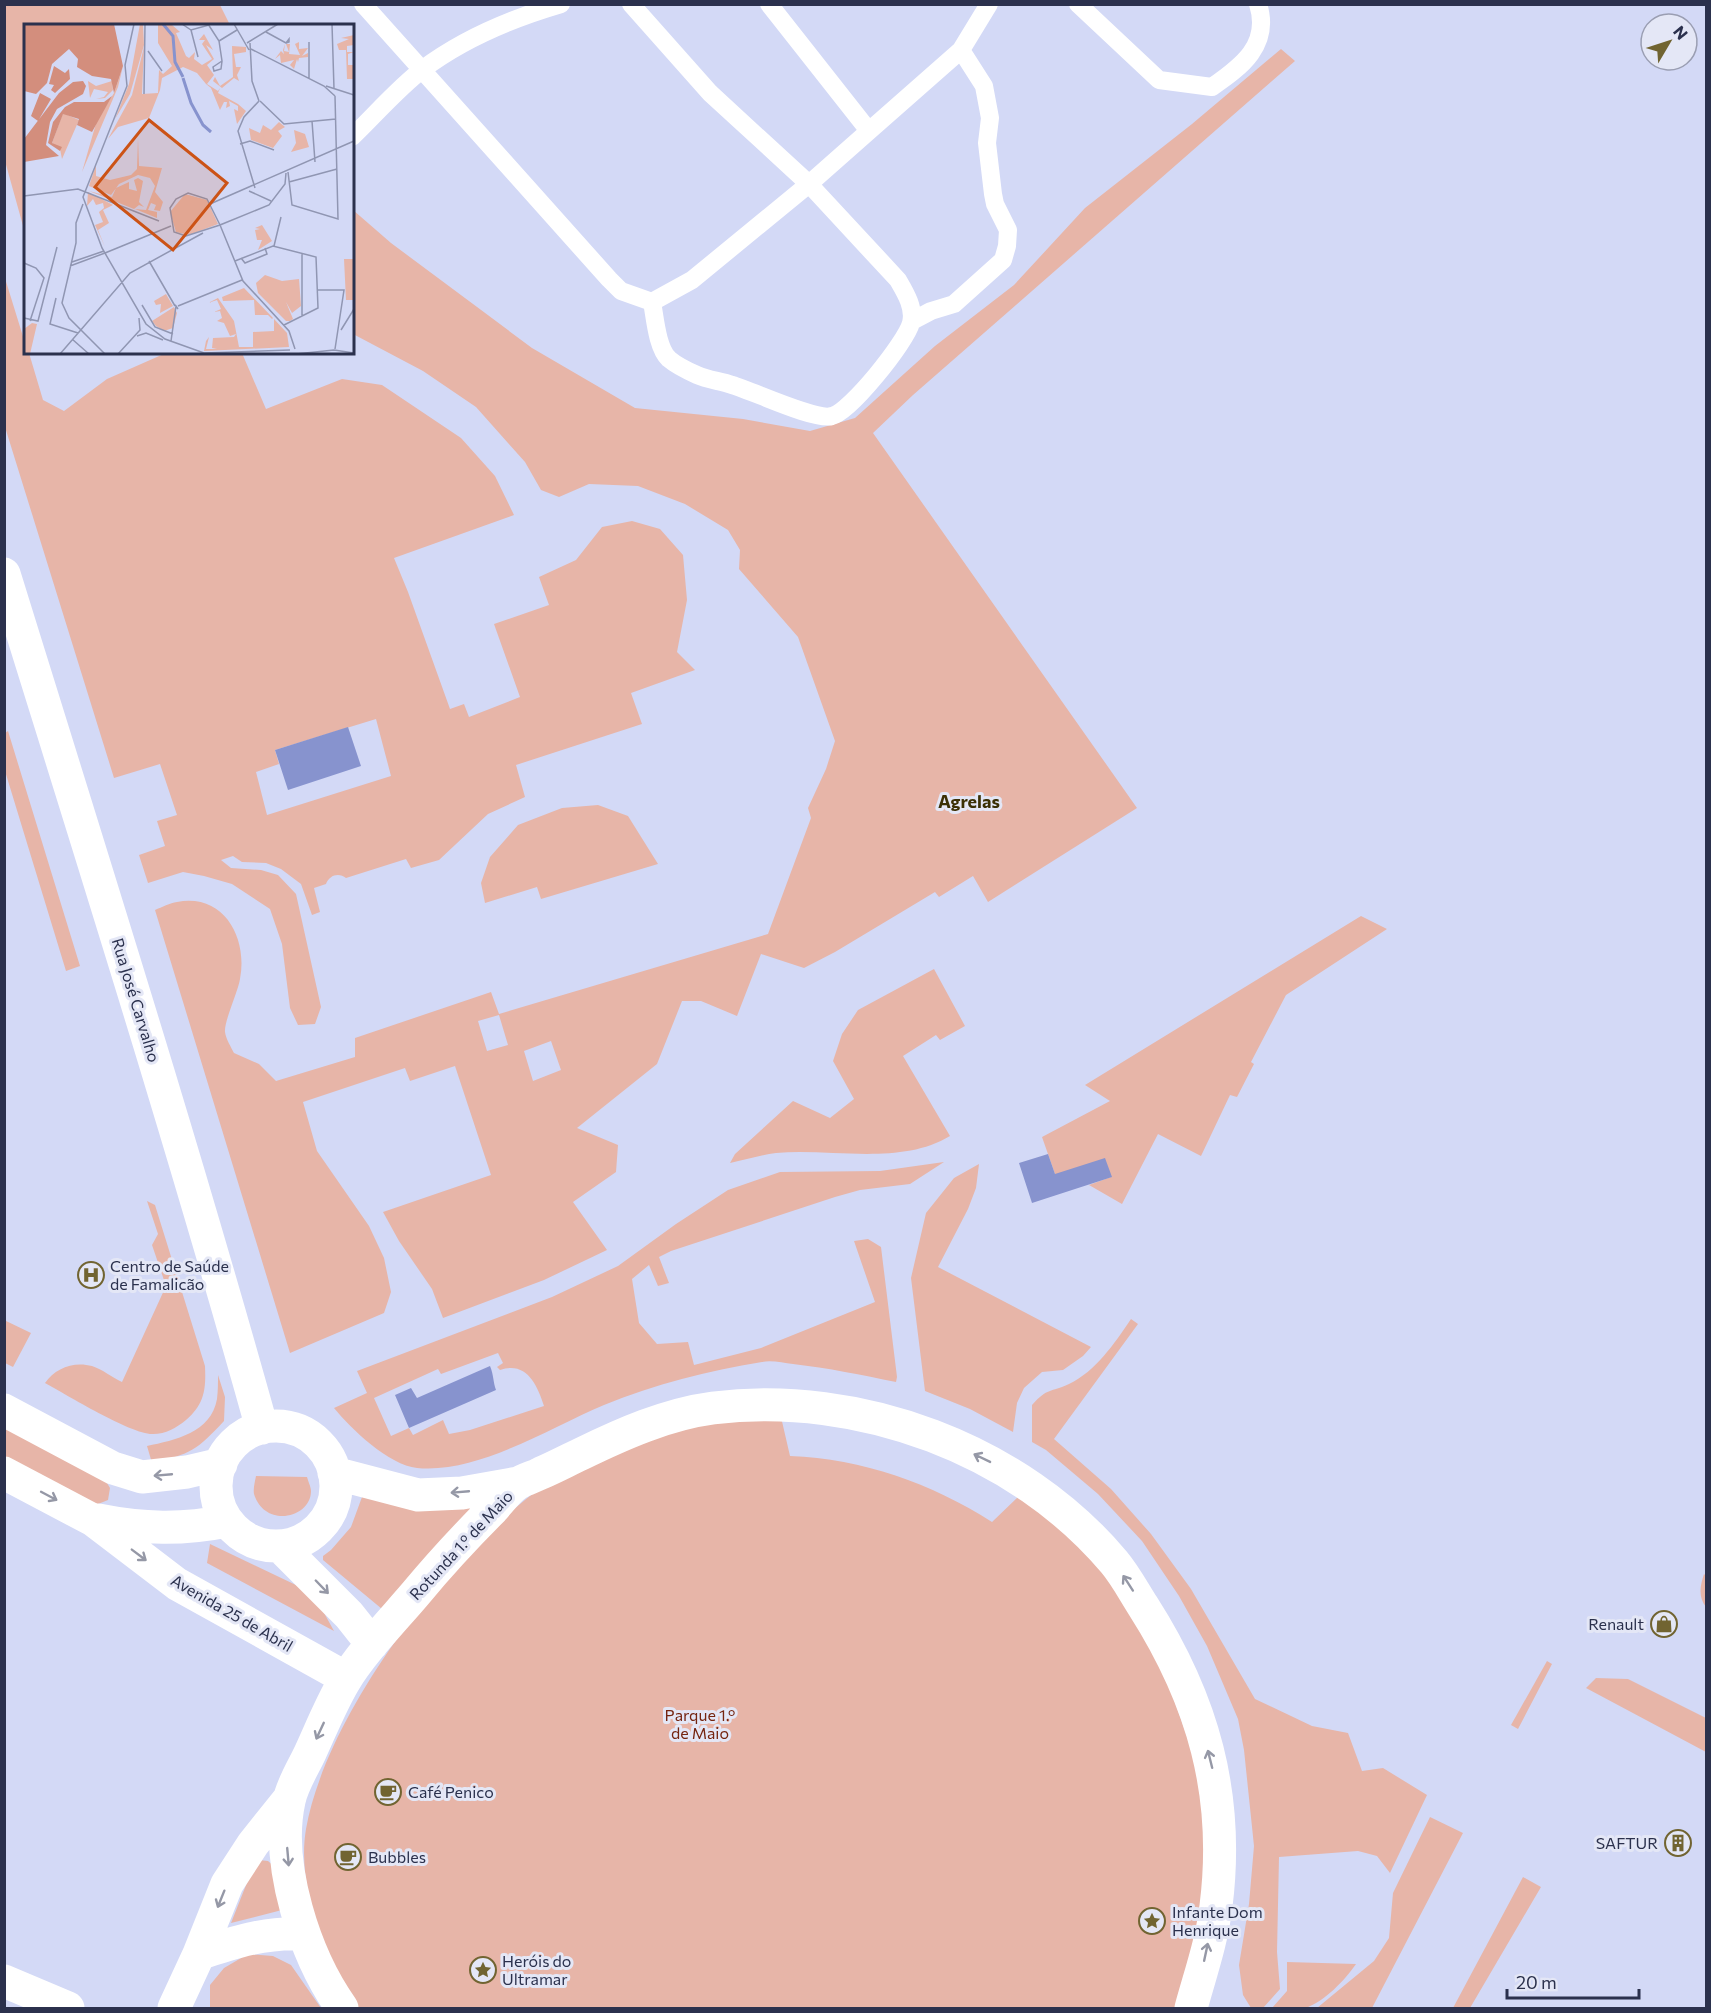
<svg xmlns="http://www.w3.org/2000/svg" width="1711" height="2013" viewBox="0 0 1711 2013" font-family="Commissioner,sans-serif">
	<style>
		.green { fill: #e7b5a8; fill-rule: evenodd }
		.water { fill: #8793ce }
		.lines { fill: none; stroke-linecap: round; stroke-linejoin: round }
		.lane { stroke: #fff; stroke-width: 18 }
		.street { stroke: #fff; stroke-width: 33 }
		.secondary { stroke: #fff; stroke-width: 33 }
		.oneway { stroke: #9598a6 }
		.labels { text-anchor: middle; stroke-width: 6; stroke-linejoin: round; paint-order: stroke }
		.street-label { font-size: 16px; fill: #2b314d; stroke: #e4e7f6 }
		.poi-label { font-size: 16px; fill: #2b314d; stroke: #e4e7f6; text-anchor: start }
		.park-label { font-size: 16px; fill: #75240f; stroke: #e4e7f6 }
		.neighbourhood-label { font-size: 18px; font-weight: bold; fill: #3b3005; stroke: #e4e7f6 }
		.inset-river { fill: none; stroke: #8793ce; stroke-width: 3 }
		.inset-road { fill: none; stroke: #9096b2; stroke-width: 1.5 }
		.view { fill: #cc5316; fill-opacity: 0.15; stroke: #cc5316; stroke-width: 3 }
		.inset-edge { fill: none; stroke: #2b314d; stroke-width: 3 }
	</style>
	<rect width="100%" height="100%" fill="#d3d9f6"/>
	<path class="green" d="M 5,4 L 220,5 L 230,25 L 26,26 L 25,233 L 5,161 Z
		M 1281,49 L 1295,61 L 913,395 L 873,433 L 1137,808 L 988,902 L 973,876 L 939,897 L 935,892 L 835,952 L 804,968 L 761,954 L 737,1016 L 701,1001 L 682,1001 L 657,1064 L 577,1128 L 618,1145 L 616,1172 L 573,1202 L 607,1250 L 544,1280 L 443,1318 L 432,1289 L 399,1241 L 383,1212 L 491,1175 L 455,1066 L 410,1081 L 405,1068 L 303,1102 L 317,1151 L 369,1226 L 384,1258 L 391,1292 L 384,1313 L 290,1353 L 155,910 C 162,907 170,903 177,902 C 224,893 248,938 240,979 C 238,992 224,1021 225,1032 C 226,1039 231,1047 234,1053 L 259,1064 L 276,1081 L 355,1057 L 355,1038 L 491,992 L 499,1014 L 768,934 L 811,818 L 808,808 L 826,769 L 835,741 L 798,637 L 739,569 L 740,550 L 728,530 L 685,504 L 638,486 L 589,484 L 559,497 L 541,490 L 525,462 L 476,407 L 423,371 L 353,334 L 353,210 L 391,243 L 532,348 L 635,408 L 743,419 L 810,431 L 855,418 L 935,346 L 1014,285 L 1085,208 L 1192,124 ZM 499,1015 L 508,1045 L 487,1051 L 478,1021 ZM 551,1041 L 561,1070 L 533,1081 L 524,1051 Z
		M 4,275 L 25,343 L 26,352 L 29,353 L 43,400 L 64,411 L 107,379 L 166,353 L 242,353 L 266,409 L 342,379 L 382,385 L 461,438 L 495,476 L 514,515 L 394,558 L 408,592 L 450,709 L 464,704 L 469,717 L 520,697 L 494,624 L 549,605 L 539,577 L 576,560 L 602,527 L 632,521 L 660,529 L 683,555 L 687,600 L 677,652 L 695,670 L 631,693 L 642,724 L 516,765 L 525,797 L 488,814 L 439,860 L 411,868 L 406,859 L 346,878 C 339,872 329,875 326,884 L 314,888 L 320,912 L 312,915 L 301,884 L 281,869 L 266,863 L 242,862 L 233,856 L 221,860 L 231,868 L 261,870 L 278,875 L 296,894 L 321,1007 L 315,1024 L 298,1025 L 290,1008 L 282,944 L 270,909 L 232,884 L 204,876 L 183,872 L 148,883 L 139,855 L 165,846 L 157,821 L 177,815 L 160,764 L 114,778 L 5,427 ZM 376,719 L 391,776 L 267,815 L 256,772 L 279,764 L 275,750 Z
		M 8,731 L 80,966 L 66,971 L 5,771 L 5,733 Z
		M 598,805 L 628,816 L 658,864 L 541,899 L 537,887 L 485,903 L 481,883 L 490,857 L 518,825 L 562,808 Z
		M 1361,916 L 1387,929 L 1286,995 L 1251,1062 L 1254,1064 L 1237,1097 L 1230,1095 L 1201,1156 L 1158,1134 L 1122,1204 L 1089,1185 L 1111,1177 L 1055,1174 L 1042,1137 L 1110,1101 L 1085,1085 Z
		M 934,969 L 965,1026 L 940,1040 L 936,1035 L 903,1056 L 950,1136 C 901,1166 831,1148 776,1153 C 761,1155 745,1160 730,1163 L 735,1154 L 793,1101 L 830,1118 L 854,1099 L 833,1061 L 842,1034 L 858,1010 Z
		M 944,1162 L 910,1184 L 860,1190 L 835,1197 L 671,1251 L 659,1257 L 669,1283 L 658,1286 L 649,1265 L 632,1279 L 639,1323 L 657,1344 L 688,1342 L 694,1365 L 761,1348 L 875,1302 L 854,1241 L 868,1239 L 881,1247 L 897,1377 L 896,1382 C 862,1375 828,1368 793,1364 C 783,1363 772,1360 762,1362 C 708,1371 655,1384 604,1405 C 549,1428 478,1474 417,1468 C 389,1465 351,1429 334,1408 L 367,1393 L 357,1371 L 552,1297 L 618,1266 L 676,1224 L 728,1190 L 780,1172 L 880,1171 ZM 498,1353 L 503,1363 L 497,1367 L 500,1370 C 526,1361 537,1384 544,1406 L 470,1430 L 449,1434 L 443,1420 L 413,1435 L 409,1428 L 391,1436 L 374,1398 L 438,1369 L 441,1374 Z
		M 979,1164 L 976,1188 L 968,1209 L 938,1267 L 1091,1347 L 1083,1356 L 1063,1370 L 1042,1372 L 1024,1388 L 1017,1403 L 1013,1432 L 970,1409 L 925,1391 L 911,1278 L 926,1213 L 954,1178 Z
		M 147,1201 L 155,1205 L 205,1366 C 206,1388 205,1404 186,1420 C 176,1428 166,1434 153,1434 C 132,1435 67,1395 45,1383 C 55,1368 74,1361 92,1366 C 102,1369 113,1378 122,1382 L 166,1286 L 152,1245 L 158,1234 Z
		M 1131,1319 L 1138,1324 L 1054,1439 L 1111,1489 L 1151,1534 L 1191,1589 L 1255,1699 L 1312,1726 L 1348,1733 L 1362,1771 L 1383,1768 L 1427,1795 L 1390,1873 L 1377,1856 L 1358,1851 L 1279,1857 L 1277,1952 L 1280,1989 L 1263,2008 L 1251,2008 L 1243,1995 L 1239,1965 L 1249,1904 L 1254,1846 L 1244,1750 L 1238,1719 L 1207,1646 L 1179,1596 L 1142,1541 L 1098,1494 L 1046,1450 L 1032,1442 L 1032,1405 C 1048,1387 1050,1393 1069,1384 C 1096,1371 1114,1344 1131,1319 Z
		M 4,1320 L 31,1333 L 13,1367 L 5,1363 Z
		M 218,1375 L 225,1397 L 224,1421 C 197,1450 191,1454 152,1463 L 147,1446 C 175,1440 211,1433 217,1399 C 218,1391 218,1382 218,1375 Z
		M 781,1417 L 790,1456 C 863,1459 931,1483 992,1522 L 1020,1495 L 1066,1529 L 1105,1573 L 1162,1665 L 1204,1785 L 1204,1910 L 1177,2008 L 358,2008 C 326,1960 296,1888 306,1829 C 326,1714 450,1551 545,1485 L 675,1427 Z
		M 4,1424 L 104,1478 L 110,1488 L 108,1500 L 93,1506 L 5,1460 Z
		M 256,1476 L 307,1477 C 308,1481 311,1487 311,1491 C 311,1518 265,1529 254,1494 C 253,1489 255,1481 256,1476 Z
		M 362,1497 L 472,1508 L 382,1609 L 323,1560 L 323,1556 L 331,1550 L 351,1527 Z
		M 210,1544 L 298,1586 L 323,1611 L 334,1631 L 207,1563 Z
		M 1704,1574 L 1706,1576 L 1706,1607 C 1698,1597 1700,1586 1704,1574 Z
		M 1547,1661 L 1552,1664 L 1518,1729 L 1511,1725 Z
		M 1596,1678 L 1628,1679 L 1706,1718 L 1706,1752 L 1586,1688 Z
		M 1430,1817 L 1463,1833 L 1372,2008 L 1317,2008 L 1374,1961 L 1389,1938 L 1393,1893 Z
		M 259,1860 L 268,1861 L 276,1868 L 282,1910 L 231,1923 L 254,1865 Z
		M 1523,1877 L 1541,1887 L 1470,2008 L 1453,2008 Z
		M 248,1954 L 273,1956 L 291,1965 L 321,2008 L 210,2008 L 210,1985 L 224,1968 Z
		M 1287,1962 L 1356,1964 C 1344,1981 1326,2000 1306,2008 C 1296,2011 1282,2009 1272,2008 L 1287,1991 Z"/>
	<path class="water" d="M 348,727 L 361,766 L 288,790 L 275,750 Z
		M 1048,1154 L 1055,1174 L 1105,1158 L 1112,1177 L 1032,1203 L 1019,1163 Z
		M 490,1366 C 494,1376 493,1382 496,1390 L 409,1428 L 395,1395 L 411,1388 L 417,1398 Z"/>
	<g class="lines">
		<path class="lane" d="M 363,4 L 609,279 L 621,291 L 652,302 L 692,280 L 809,184 L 869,131 L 961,50 L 989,4
			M 631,4 L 710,93 L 809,184 L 898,280 C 905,292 915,308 911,323 C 906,342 850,412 832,416 C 815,421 753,391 732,385 C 721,381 708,380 697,375 C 688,371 676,365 669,359 C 657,348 655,317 652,302
			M 769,4 L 869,131
			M 1078,4 L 1159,80 L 1212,87 C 1241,67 1271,45 1258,4
			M 352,137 C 374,116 399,87 423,69 C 463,39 513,18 561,4
			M 912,321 L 931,311 L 954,304 L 1003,260 L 1007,246 L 1008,230 L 995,204 L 993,194 L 987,143 L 990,118 L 984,86 L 961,50"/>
		<path class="street" d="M 4,1981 L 68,2008"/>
		<path class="secondary" d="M 4,574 C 92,858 182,1141 262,1428
			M 4,1410 L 113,1468 L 142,1477 L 187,1472 L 221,1464
			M216 1486a60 60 0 1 1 120 0a60 60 0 1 1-120 0Z
			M 4,1473 L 93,1520 L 177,1584 L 346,1678
			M 334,1473 L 418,1495 L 462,1493 L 518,1483
			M 98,1520 C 143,1529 182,1530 227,1521
			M 280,1546 L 349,1615 L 372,1644
			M 199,1954 C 234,1942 266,1932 303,1934
			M 174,2008 L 199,1954 L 227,1884 L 253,1844 L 289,1799
			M 342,2008 C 305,1956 275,1865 289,1801 C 292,1785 303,1768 310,1753 C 321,1729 331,1704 344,1682 C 361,1653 394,1619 416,1593 C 440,1564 466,1536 493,1509 C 500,1501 508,1490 517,1484 C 524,1479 534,1477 541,1473 C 555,1467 568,1460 581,1454 C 622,1434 667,1414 713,1408 C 859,1390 1019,1449 1114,1562 C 1125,1575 1134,1592 1143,1606 C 1203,1700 1230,1795 1216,1906 C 1212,1941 1200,1975 1191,2008"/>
	</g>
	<defs><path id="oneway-shaft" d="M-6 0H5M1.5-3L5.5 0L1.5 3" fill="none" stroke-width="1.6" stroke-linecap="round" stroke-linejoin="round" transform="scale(1.5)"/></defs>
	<g class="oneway">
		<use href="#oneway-shaft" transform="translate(982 1458) rotate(-154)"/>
		<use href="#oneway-shaft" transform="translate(163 1475) rotate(175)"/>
		<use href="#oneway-shaft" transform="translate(460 1492) rotate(175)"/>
		<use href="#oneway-shaft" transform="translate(49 1496) rotate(28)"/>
		<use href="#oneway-shaft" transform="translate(139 1555) rotate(37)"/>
		<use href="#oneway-shaft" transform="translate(1128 1583) rotate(-123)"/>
		<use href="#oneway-shaft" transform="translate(322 1587) rotate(46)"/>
		<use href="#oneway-shaft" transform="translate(320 1731) rotate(115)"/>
		<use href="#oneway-shaft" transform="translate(1210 1759) rotate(-104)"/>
		<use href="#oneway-shaft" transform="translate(288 1857) rotate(85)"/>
		<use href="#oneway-shaft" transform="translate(221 1899) rotate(112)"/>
		<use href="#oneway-shaft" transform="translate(1206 1952) rotate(-78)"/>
	</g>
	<defs>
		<symbol id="hospital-ring" viewBox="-11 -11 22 22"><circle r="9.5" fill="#e4e7f6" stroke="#716431" stroke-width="1.5"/><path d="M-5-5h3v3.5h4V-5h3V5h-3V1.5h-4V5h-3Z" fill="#716431"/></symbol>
		<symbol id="shop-ring" viewBox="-11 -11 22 22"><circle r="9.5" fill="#e4e7f6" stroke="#716431" stroke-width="1.5"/><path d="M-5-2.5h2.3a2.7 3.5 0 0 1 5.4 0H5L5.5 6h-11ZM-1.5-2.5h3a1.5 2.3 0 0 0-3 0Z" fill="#716431"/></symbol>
		<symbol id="cafe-ring" viewBox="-11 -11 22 22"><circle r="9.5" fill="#e4e7f6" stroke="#716431" stroke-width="1.5"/><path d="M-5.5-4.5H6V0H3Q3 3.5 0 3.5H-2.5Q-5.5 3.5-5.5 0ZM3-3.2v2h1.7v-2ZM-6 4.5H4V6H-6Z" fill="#716431"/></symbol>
		<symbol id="building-ring" viewBox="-11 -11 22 22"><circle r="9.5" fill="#e4e7f6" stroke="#716431" stroke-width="1.5"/><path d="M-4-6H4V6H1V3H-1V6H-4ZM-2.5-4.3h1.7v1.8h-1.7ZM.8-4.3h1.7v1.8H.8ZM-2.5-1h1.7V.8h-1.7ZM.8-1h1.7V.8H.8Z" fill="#716431"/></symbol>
		<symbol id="sight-ring" viewBox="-11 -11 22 22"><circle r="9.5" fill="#e4e7f6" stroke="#716431" stroke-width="1.5"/><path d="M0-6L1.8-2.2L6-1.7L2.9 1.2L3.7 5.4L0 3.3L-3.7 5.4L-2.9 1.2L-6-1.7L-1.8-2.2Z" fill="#716431"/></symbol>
	</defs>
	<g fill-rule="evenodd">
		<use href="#hospital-ring" x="76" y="1260" width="30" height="30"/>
		<use href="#shop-ring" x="1649" y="1609" width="30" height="30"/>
		<use href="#cafe-ring" x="373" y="1777" width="30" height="30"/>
		<use href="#building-ring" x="1663" y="1828" width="30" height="30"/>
		<use href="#cafe-ring" x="333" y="1842" width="30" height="30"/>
		<use href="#sight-ring" x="1137" y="1906" width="30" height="30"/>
		<use href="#sight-ring" x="468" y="1955" width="30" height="30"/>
	</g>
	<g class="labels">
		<g class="street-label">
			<text transform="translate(136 1000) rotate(73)" y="6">Rua José Carvalho</text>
			<text transform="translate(461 1545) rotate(-47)" y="6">Rotunda 1.º de Maio</text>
			<text transform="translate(232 1613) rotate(30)" y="6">Avenida 25 de Abril</text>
		</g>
		<g class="poi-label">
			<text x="110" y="1272">Centro de Saúde<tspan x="110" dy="18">de Famalicão</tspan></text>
			<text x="1644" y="1630" text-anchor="end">Renault</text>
			<text x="408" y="1798">Café Penico</text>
			<text x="1658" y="1849" text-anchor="end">SAFTUR</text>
			<text x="368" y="1863">Bubbles</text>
			<text x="1172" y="1918">Infante Dom<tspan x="1172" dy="18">Henrique</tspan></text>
			<text x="502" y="1967">Heróis do<tspan x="502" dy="18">Ultramar</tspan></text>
		</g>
		<g class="park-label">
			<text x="700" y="1721">Parque 1.º<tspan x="700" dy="18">de Maio</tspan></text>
		</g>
		<g class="neighbourhood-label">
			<text x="969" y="808">Agrelas</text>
		</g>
	</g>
	<g transform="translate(24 24)">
		<rect width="330" height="330" fill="#d3d9f6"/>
		<path d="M 116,0 L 119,0 L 120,21 L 106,70 L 91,95 L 105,60 ZM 147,0 L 156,8 L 152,9 L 162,32 L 165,34 L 171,28 L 170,35 L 178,41 L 188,35 L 178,20 L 181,16 L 175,16 L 180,10 L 189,26 L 182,21 L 190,35 L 183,41 L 190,51 L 183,60 L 194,67 L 196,64 L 194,69 L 214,80 L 222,87 L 213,100 L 210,85 L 214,87 L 214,82 L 205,77 L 206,82 L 202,84 L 203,78 L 200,78 L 196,86 L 187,64 L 182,60 L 173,49 L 159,43 L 138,54 L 136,66 L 125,94 L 94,103 L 84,115 L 108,71 L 120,23 L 118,70 L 134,69 L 135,46 L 139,50 L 148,42 L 134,19 L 134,1 ZM 330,11 L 330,21 L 323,22 L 323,28 L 330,28 L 324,30 L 324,41 L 330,41 L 330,55 L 323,55 L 322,26 L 315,26 L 313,20 L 325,15 L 317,14 ZM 275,18 L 275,25 L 284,24 L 278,32 L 284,29 L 284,33 L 275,34 L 274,38 L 273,35 L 270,45 L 266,41 L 270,36 L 257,39 L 256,31 L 251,35 L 257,27 L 260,30 L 259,26 L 261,20 L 260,27 L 265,28 L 262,20 L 266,20 L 265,30 L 276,31 L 271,20 ZM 208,22 L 222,23 L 222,28 L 210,30 L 212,43 L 217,43 L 213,51 L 215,57 L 210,54 L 198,64 L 189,57 L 191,53 L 196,62 L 209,53 ZM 99,42 L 94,63 L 58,148 L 73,96 L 90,69 ZM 64,57 L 72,62 L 88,57 L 89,66 L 81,74 L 72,75 L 80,73 L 84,68 L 70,65 L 66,74 ZM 39,89 L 55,96 L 38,135 L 36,125 L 28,119 ZM 255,98 L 261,103 L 254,107 L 258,112 L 249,124 L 227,116 L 225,104 L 236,109 L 239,101 L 247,106 ZM 270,106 L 281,110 L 285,123 L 267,128 L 272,119 ZM 114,114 L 115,142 L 138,144 L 131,168 L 139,178 L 136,187 L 130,186 L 132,181 L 127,179 L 124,186 L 133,188 L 133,194 L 111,185 L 122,186 L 131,162 L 126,154 L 114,151 L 95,160 L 87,171 L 65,162 L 72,141 L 72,152 L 86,156 L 107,151 L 113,145 ZM 114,154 L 119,157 L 115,178 L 120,183 L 115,181 L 110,185 L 65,167 L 88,173 L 92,164 L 105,158 L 105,165 L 113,167 L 110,156 ZM 64,168 L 89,181 L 79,186 L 85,199 L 74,206 L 81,223 L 71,201 L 79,198 L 75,188 L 80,184 L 79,179 L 72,181 L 69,175 L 63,182 ZM 161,170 L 183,176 L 194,200 L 165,211 L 152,208 L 146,188 ZM 238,201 L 248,217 L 234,226 L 238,216 L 233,216 L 231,206 L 236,205 L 231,204 ZM 320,235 L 330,235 L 330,276 L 322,276 ZM 241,251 L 258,257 L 275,255 L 277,282 L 268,289 L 262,278 L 269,295 L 266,297 L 262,297 L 234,269 L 232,259 ZM 220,264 L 249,294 L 248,295 L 244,291 L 231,291 L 230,276 L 199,277 L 198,273 ZM 142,270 L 149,282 L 136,289 L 137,280 L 132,281 L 130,277 ZM 194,274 L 210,297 L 215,323 L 229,323 L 229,308 L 250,307 L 250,295 L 263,309 L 265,323 L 180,327 L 182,317 L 185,313 L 182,325 L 193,325 L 188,324 L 189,314 L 210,313 L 212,310 L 206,312 L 200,299 L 193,297 L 198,294 L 196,287 L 190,288 L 197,285 L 193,276 L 184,279 ZM 150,283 L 153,289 L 149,304 L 140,307 L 132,302 L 128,297 ZM 8,299 L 13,300 L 6,330 L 0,330 L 0,305 Z" fill="#e7b5a8"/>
		<path d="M 0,0 L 90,0 L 99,42 L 90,69 L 87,55 L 68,52 L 53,43 L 54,35 L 45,25 L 28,40 L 23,59 L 12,70 L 0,67 ZM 30,42 L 41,49 L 45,45 L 46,55 L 31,69 L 27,66 L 30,61 L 25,60 ZM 59,57 L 62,62 L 59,70 L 33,85 L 26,98 L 22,121 L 35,132 L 0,138 L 0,115 L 35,69 L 49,58 ZM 16,69 L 27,75 L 14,97 L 7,92 ZM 88,72 L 68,108 L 53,101 L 55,95 L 39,90 L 28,119 L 38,123 L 36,127 L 24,119 L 29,98 L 41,83 L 50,78 L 80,78 Z" fill="#d38e7d"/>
		<path class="inset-river" d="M 139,0 L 149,12 L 151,38 L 159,53M 159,54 L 167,79 L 179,101 L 187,108"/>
		<path class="inset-road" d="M 110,0 L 101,41 L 103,62 L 59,173 L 78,224 L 122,300 L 141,315 L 180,329 L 266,326M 158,0 L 167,6 L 185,1M 184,0 L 195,17 L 198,37 L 197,45 L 190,47 L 189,43 L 198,37M 210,0 L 225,26M 308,0 L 310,65M 167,6 L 174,33M 242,8 L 262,19 L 265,15 L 265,18 L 262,19M 195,17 L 213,6M 285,18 L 285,54M 223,19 L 254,0M 226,19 L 228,57 L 235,77M 227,25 L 300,62 L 311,72M 124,27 L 138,47M 302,62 L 330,71M 120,70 L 121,0M 236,77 L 260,100 L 312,95M 288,97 L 291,138M 216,120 L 226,117 L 250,126M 264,148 L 268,181 L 314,195 L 311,72M 262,149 L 261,160 L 245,181 L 196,201 L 219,257 L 265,307 L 271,325M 265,158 L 313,145M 231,164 L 214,107 L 220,93 L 235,77M 225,167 L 247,177M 164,169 L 183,175 L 196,201 L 162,212 L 150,208 L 146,184 L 152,175 ZM 0,172 L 54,165 L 135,197M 59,180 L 52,199 L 52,219 L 38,279 L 45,294 L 81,330M 186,180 L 330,117M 250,222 L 257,193M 81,229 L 147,202M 217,234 L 221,239 L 243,230 L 241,224M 125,237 L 151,282M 211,237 L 249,222 L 292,233 L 294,284 L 260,301M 48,238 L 80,227M 0,239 L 12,244 L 20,254 L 6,297M 46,242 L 81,229M 294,266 L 320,266 L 311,325M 32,274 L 26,300 L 54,309M 118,281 L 131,303 L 149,310M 154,282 L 218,256M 278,292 L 278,229M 0,294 L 14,297 L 33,223M 317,306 L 330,285M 113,312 L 122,309 L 139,316M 48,315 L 65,330M 147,317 L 152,282 L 154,285M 310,326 L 330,329M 36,330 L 106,249 L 179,209M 94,330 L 116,306 L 115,294M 272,330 L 310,326"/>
		<path class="view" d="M 125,96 L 203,159 L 149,226 L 71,163 Z"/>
		<rect width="330" height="330" class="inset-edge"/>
	</g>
	<rect width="1711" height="2013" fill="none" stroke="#2b314d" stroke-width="12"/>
	<g transform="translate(1669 42) rotate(51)"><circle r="28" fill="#e4e7f6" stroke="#9a9eb2" stroke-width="1.5"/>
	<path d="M0-4.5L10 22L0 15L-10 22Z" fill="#716431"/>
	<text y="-9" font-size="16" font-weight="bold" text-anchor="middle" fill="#2b314d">N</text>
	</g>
	<path d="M1507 1989v9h132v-9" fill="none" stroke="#2b314d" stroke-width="3"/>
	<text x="1516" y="1989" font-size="18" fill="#2b314d" stroke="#e4e7f6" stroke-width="4.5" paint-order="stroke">20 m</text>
</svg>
